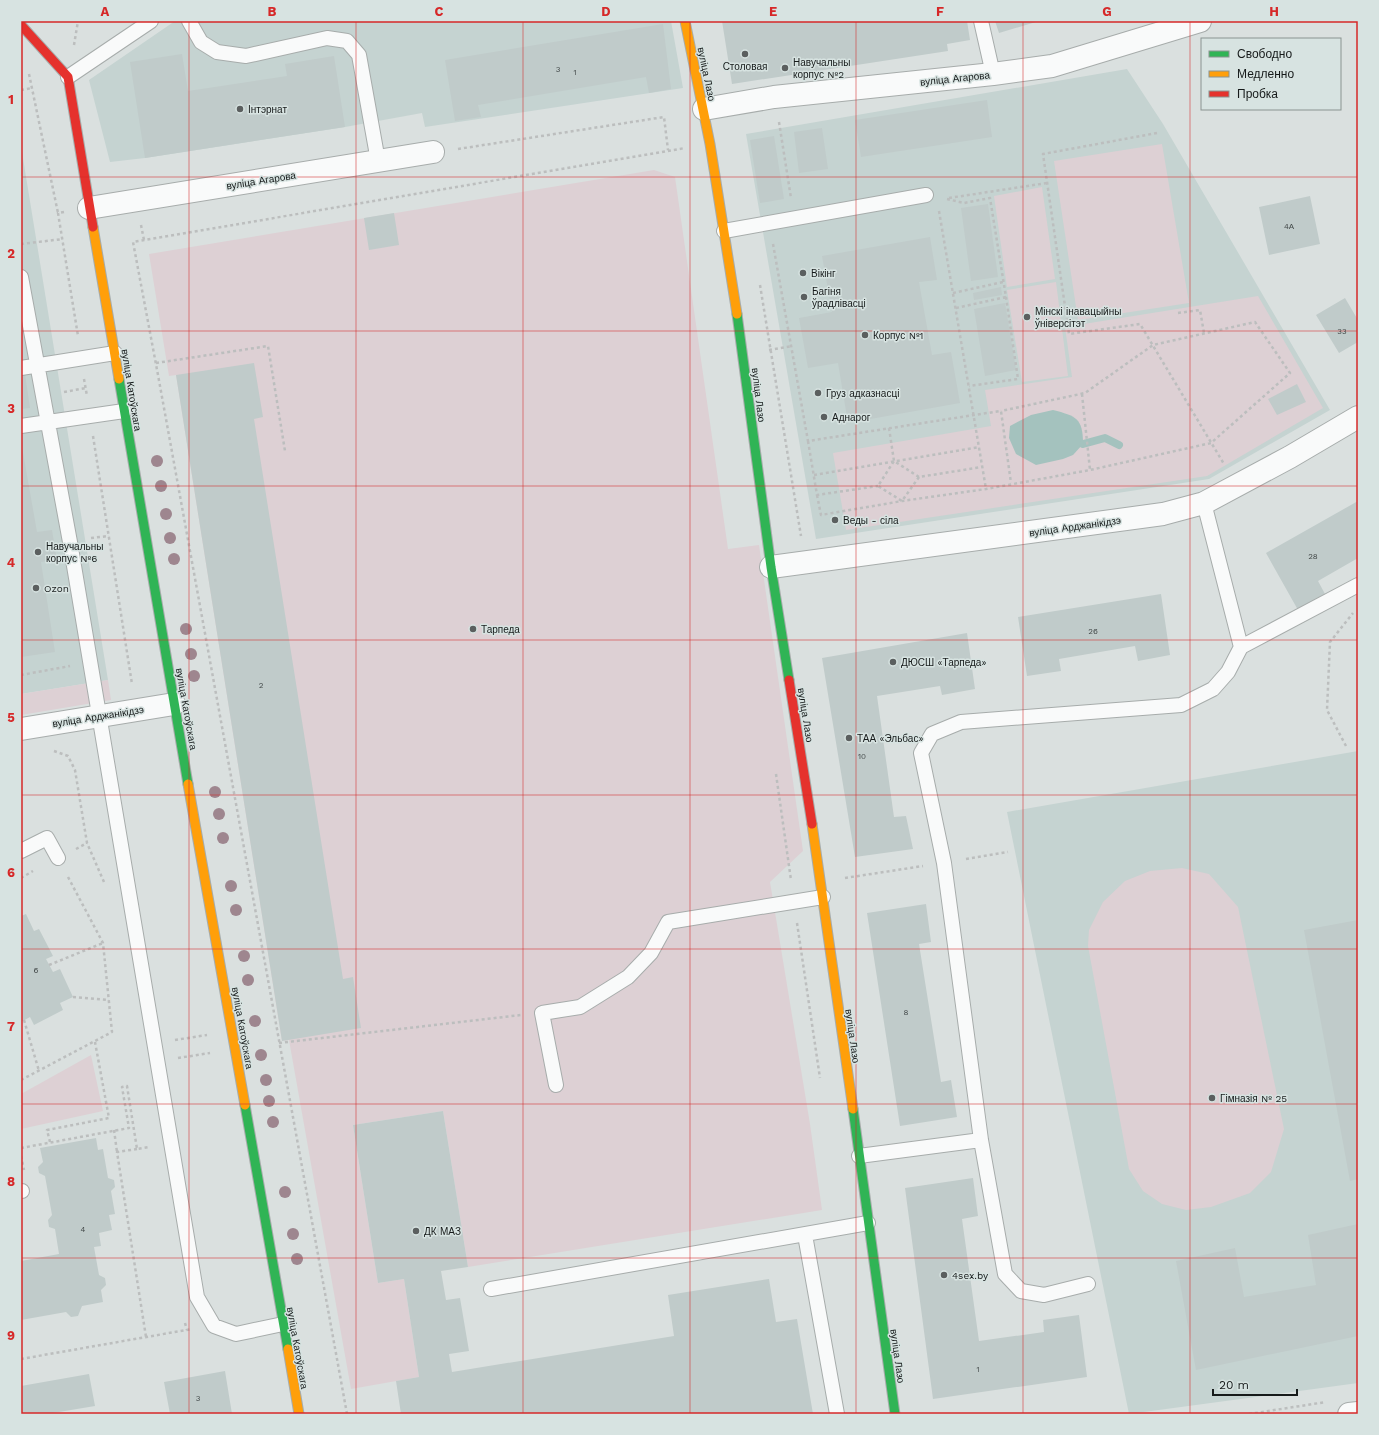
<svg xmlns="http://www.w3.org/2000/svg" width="1379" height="1435" viewBox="0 0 1379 1435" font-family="'Work Sans',sans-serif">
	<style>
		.built { fill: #c5d3d1 }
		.green { fill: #ddd0d4 }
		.water { fill: #a4c2be }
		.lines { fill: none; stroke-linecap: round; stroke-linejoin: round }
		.stream { stroke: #a4c2be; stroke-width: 8 }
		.building { fill: #c0cbca }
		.lane-casing { stroke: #a7acab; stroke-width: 16 }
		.street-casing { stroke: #a7acab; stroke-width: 24 }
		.fast-casing { stroke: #a7acab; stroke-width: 11 }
		.slow-casing { stroke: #a7acab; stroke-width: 11 }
		.jam-casing { stroke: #a7acab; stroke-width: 11 }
		.path { stroke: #bcbebe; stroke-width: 2.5; stroke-dasharray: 3 3; stroke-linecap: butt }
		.lane { stroke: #f9fafa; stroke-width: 14 }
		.street { stroke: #f9fafa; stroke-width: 22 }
		.fast { stroke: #30b455; stroke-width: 9 }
		.slow { stroke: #ff9f0a; stroke-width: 9 }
		.jam { stroke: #e5322d; stroke-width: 9 }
		.tree { fill: #9e868f }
		.grid { fill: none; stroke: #d62828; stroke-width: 1; stroke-opacity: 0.55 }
		.poi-dot { fill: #5b5f5f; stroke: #d7e3e1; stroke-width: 1.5 }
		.labels { text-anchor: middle; stroke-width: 3; stroke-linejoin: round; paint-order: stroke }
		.number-label { font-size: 8px; fill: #424848 }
		.poi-label { font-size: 10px; fill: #161a1a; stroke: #d7e3e1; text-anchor: start }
		.street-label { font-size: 10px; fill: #161a1a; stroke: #d7e3e1 }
		.neatline { fill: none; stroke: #d62828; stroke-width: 1.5 }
		.grid-label { font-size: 13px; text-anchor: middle; font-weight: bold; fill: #d62828 }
	</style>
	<rect width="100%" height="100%" fill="#dae0df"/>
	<path class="built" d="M 175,21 L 671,21 L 683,88 L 425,127 L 422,113 L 345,127 L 145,158 L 110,162 L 89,80 Z
		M 1127,69 L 1163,124 L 1330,410 L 1209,479 L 816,539 L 746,134 Z
		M 21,146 L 108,680 L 21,694 Z
		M 1358,751 L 1358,1383 L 1129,1414 L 1007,812 Z"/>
	<path class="green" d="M 1162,144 L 1189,303 L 1078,320 L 1054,161 Z
		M 654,170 L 675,177 L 728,549 L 759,545 L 803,851 L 770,882 L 810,1124 L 822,1210 L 468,1267 L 443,1111 L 353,1125 L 378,1283 L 404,1279 L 419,1377 L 351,1389 L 289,1040 L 282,1041 L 176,375 L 169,376 L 149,254 Z
		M 1042,187 L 1055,279 L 1007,287 L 994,196 Z
		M 1056,282 L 1068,376 L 1022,382 L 1007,290 Z
		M 1258,296 L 1323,408 L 1207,476 L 846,530 L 833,453 L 991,426 L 985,390 L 1072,377 L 1065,327 Z
		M 108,680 L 111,700 L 21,715 L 21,694 Z
		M 1182,868 L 1209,874 L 1238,907 L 1284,1129 L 1271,1172 L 1250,1193 L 1211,1207 L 1186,1210 L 1162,1204 L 1143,1191 L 1129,1169 L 1088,946 L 1089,930 L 1103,902 L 1125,881 L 1150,871 Z
		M 91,1055 L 103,1111 L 21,1129 L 21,1094 Z"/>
	<path class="water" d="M 1053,410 C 1076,416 1083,418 1083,444 L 1073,455 L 1063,459 L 1036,465 L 1016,454 L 1009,438 L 1010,426 L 1031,415 Z"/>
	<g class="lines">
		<path class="stream" d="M 1083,444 L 1105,438 L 1119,445"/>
	</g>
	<path class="building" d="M 722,21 L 967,21 L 970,40 L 947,44 L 948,51 L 732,84 Z
		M 995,21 L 1039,21 L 999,33 Z
		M 663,24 L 671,89 L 649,93 L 646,77 L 478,105 L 481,117 L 455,121 L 445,60 Z
		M 182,54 L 188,91 L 287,76 L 285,64 L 334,56 L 345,127 L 145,158 L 130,62 Z
		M 987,100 L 992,137 L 861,157 L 855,120 Z
		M 822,128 L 828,169 L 799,173 L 794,132 Z
		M 774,136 L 784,199 L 760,203 L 750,140 Z
		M 1310,196 L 1320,244 L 1269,255 L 1259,207 Z
		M 988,204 L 998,277 L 971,281 L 961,208 Z
		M 394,213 L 399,245 L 369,250 L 364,218 Z
		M 930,237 L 937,280 L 919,282 L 932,355 L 951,352 L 960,403 L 848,423 L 838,363 L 808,368 L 799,318 L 832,312 L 822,256 Z
		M 1001,287 L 1002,295 L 974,300 L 973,293 Z
		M 1345,298 L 1358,320 L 1358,342 L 1339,353 L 1316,315 Z
		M 1005,303 L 1016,370 L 985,376 L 974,309 Z
		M 254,363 L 263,417 L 254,419 L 343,979 L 353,977 L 361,1028 L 282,1041 L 176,375 Z
		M 25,374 L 30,408 L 21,409 L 21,375 Z
		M 1297,384 L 1306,402 L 1277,415 L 1268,399 Z
		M 21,441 L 37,532 L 52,530 L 57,560 L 41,562 L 55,652 L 21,657 Z
		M 1358,501 L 1358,558 L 1318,581 L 1325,594 L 1298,610 L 1266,553 Z
		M 1161,594 L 1170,655 L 1138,661 L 1135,646 L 1059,659 L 1061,671 L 1027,676 L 1018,617 Z
		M 967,633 L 975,689 L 942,695 L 940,686 L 877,696 L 894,817 L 906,816 L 913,849 L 855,857 L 822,658 Z
		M 926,904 L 931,942 L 919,944 L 941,1082 L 951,1080 L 957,1117 L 900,1126 L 867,913 Z
		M 26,914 L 34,931 L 39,929 L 53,956 L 46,959 L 53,972 L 60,969 L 73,997 L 60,1003 L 63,1010 L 34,1025 L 30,1017 L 21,1022 L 21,916 Z
		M 1358,920 L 1358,1179 L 1350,1181 L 1304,930 Z
		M 443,1111 L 468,1267 L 441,1271 L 446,1300 L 460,1298 L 469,1351 L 449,1354 L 452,1372 L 674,1336 L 668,1295 L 769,1279 L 776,1322 L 797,1319 L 813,1414 L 401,1414 L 396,1381 L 419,1377 L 404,1279 L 378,1283 L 353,1125 Z
		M 96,1138 L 98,1150 L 103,1149 L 108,1178 L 114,1180 L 115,1187 L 111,1191 L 115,1214 L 109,1215 L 112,1230 L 99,1233 L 101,1246 L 94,1247 L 99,1275 L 105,1278 L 106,1285 L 101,1290 L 103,1302 L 82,1306 L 78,1316 L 71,1317 L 66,1312 L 21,1320 L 21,1261 L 59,1254 L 55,1229 L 49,1227 L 48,1220 L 52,1215 L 45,1176 L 39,1173 L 38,1167 L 43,1162 L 40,1148 Z
		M 973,1178 L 978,1216 L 962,1219 L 979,1341 L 1044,1332 L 1043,1320 L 1079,1315 L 1087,1377 L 933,1399 L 905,1188 Z
		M 1358,1224 L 1358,1336 L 1196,1370 L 1176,1261 L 1235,1248 L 1244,1297 L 1316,1285 L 1308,1235 Z
		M 225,1371 L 232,1414 L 170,1414 L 164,1382 Z
		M 89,1374 L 95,1406 L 47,1414 L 21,1414 L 21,1386 Z"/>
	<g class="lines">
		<defs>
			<path id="lane" d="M 189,21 L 201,42 L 217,52 L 246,56 L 327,38 L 347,41 L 359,55 L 378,161
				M 981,21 L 993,74
				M 68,77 L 151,21
				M 724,231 L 926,195
				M 21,277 L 70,542 L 197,1297 L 214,1326 L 236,1334 L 283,1324
				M 21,368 L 115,353
				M 21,426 L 124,411
				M 1204,503 L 1241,647
				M 21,851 L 47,838 L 58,858
				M 556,1085 L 542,1013 L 580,1007 L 628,977 L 651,953 L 668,922 L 823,897
				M 859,1156 L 981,1140
				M 21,1191 L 22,1191
				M 805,1235 L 837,1414
				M 1088,1284 L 1044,1295 L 1021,1291 L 1005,1274 L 981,1140 L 944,863 L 921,753 L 932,734 L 961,722 L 1181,705 L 1213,689 L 1228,672 L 1241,647 L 1358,585
				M 491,1289 L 868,1223"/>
			<path id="street" d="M 704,109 L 774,97 L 993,74 L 1052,66 L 1200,21
				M 89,208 L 433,152
				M 771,567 L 1163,514 L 1204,503 L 1290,457 L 1358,417
				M 21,729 L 174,704
				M 1349,1414 L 1358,1413"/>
			<path id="fast" d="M 737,314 L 771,567 L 789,680
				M 119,379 L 188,784
				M 245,1105 L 288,1349
				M 853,1109 L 895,1414"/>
			<path id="slow" d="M 685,21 L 710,144 L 737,314
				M 93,227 L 119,379
				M 188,784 L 245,1105
				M 812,824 L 853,1109
				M 288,1349 L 299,1414"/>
			<path id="jam" d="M 21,25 L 68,77 L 93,227
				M 789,680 L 812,824"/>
		</defs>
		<use href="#lane" class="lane-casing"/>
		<use href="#street" class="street-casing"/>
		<use href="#fast" class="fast-casing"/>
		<use href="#slow" class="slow-casing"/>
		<use href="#jam" class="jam-casing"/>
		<path class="path" d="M 74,45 L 78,21
			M 29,74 L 58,213
			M 21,90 L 32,88
			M 779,122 L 791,198
			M 1157,133 L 1043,154 L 1069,334 L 1140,324 L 1224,464
			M 458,149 L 664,117 L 668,150
			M 949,198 L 1047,183
			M 947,199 L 964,203 L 990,198 L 1006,297 L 1018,379 L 969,386
			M 939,211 L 986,489
			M 64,212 L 58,213 L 78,336
			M 141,225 L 144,240
			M 21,244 L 63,239
			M 773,244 L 808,441 L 974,415 L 1001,411 L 1011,483
			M 760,285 L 801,536
			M 953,293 L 1003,282
			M 956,308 L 1006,297
			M 1178,313 L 1200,310 L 1204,333
			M 769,350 L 792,346
			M 156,363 L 268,346 L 285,451
			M 84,379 L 87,396
			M 64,392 L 86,388
			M 1082,394 L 1090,470
			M 889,428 L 894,461
			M 93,436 L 132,684
			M 808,441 L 817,495 L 878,486
			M 814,475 L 979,447
			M 919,477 L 902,501 L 878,486 L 894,461 L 919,477 L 982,467
			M 817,495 L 821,515 L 902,501 L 986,489 L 1090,470 L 1211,443 L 1290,373 L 1255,322 L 1153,345 L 1085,393 L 1001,411
			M 91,538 L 109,536
			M 21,675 L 70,666
			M 1346,746 L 1327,710 L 1330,642 L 1353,613
			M 54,751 L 68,756 L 75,770 L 87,843 L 104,882
			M 776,774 L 791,880
			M 76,849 L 87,843
			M 966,859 L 1008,852
			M 21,878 L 33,871
			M 845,878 L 923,866
			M 797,923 L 820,1078
			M 49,965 L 103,943
			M 73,997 L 109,1000
			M 24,1020 L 39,1071
			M 175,1040 L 207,1035
			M 279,1043 L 521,1015
			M 178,1058 L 210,1053
			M 21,1080 L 112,1032 L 103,943 L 68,877
			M 114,1130 L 117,1152
			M 50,1142 L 47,1130 L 109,1118 L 95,1042
			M 21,1148 L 129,1128 L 122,1087 L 127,1086 L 137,1149 L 149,1147
			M 137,1149 L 117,1152 L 146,1337
			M 21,1156 L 24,1170
			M 185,1323 L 187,1330
			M 21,1359 L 192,1329
			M 347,1414 L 158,375 L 133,242 L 685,148
			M 1249,1414 L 1326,1402"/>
		<use href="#lane" class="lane"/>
		<use href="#street" class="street"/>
		<use href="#fast" class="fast"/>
		<use href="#slow" class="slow"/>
		<use href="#jam" class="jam"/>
	</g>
	<g class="tree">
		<circle cx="157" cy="461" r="6"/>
		<circle cx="161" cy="486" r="6"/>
		<circle cx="166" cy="514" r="6"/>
		<circle cx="170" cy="538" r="6"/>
		<circle cx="174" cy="559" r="6"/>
		<circle cx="186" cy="629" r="6"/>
		<circle cx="191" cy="654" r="6"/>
		<circle cx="194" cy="676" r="6"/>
		<circle cx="215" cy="792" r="6"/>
		<circle cx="219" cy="814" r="6"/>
		<circle cx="223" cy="838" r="6"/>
		<circle cx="231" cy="886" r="6"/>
		<circle cx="236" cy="910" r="6"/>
		<circle cx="244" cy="956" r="6"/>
		<circle cx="248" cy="980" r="6"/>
		<circle cx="255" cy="1021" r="6"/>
		<circle cx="261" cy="1055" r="6"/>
		<circle cx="266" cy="1080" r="6"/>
		<circle cx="269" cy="1101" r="6"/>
		<circle cx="273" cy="1122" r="6"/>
		<circle cx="285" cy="1192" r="6"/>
		<circle cx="293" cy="1234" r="6"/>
		<circle cx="297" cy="1259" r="6"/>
	</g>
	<path class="grid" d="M 189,21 L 189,1414M 356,21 L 356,1414M 523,21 L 523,1414M 690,21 L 690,1414M 856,21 L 856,1414M 1023,21 L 1023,1414M 1190,21 L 1190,1414M 21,177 L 1358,177M 21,331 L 1358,331M 21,486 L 1358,486M 21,640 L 1358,640M 21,795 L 1358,795M 21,949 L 1358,949M 21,1104 L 1358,1104M 21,1258 L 1358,1258"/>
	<g class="poi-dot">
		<circle cx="745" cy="54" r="4"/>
		<circle cx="785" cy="68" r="4"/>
		<circle cx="240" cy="109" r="4"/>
		<circle cx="803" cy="273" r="4"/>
		<circle cx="804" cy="297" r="4"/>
		<circle cx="1027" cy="317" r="4"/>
		<circle cx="865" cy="335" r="4"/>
		<circle cx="818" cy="393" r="4"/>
		<circle cx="824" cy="417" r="4"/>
		<circle cx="835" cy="520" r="4"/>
		<circle cx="38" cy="552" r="4"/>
		<circle cx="36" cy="588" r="4"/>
		<circle cx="473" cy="629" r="4"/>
		<circle cx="893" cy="662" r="4"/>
		<circle cx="849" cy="738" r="4"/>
		<circle cx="1212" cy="1098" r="4"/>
		<circle cx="416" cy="1231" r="4"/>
		<circle cx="944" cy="1275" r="4"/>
	</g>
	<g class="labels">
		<g class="number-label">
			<text x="558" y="72">3</text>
			<text x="575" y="75">1</text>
			<text x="1289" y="229">4А</text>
			<text x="1342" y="334">33</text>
			<text x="1313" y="559">28</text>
			<text x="1093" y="634">26</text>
			<text x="261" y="688">2</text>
			<text x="862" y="759">10</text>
			<text x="36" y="973">6</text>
			<text x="906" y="1015">8</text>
			<text x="83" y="1232">4</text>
			<text x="978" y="1372">1</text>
			<text x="198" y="1401">3</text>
		</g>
		<g class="poi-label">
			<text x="793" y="66">Навучальны<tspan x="793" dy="12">корпус №2</tspan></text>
			<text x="745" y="70" text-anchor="middle">Столовая</text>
			<text x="248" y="113">Інтэрнат</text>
			<text x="811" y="277">Вікінг</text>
			<text x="812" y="295">Багіня<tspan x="812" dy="12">ўрадлівасці</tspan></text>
			<text x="1035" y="315">Мінскі інавацыйны<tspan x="1035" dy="12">ўніверсітэт</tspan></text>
			<text x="873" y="339">Корпус №1</text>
			<text x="826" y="397">Груз адказнасці</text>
			<text x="832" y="421">Аднарог</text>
			<text x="843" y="524">Веды - сіла</text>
			<text x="46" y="550">Навучальны<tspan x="46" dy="12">корпус №6</tspan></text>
			<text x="44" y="592">Ozon</text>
			<text x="481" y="633">Тарпеда</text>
			<text x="901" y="666">ДЮСШ «Тарпеда»</text>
			<text x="857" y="742">ТАА «Эльбас»</text>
			<text x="1220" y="1102">Гімназія № 25</text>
			<text x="424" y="1235">ДК МАЗ</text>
			<text x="952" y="1279">4sex.by</text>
		</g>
		<g class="street-label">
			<text transform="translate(707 74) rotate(78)" y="4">вуліца Лазо</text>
			<text transform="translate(955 78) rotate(-6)" y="4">вуліца Агарова</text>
			<text transform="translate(261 180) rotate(-9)" y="4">вуліца Агарова</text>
			<text transform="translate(132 390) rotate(81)" y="4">вуліца Катоўскага</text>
			<text transform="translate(759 395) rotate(83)" y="4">вуліца Лазо</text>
			<text transform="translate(1075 526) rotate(-8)" y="4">вуліца Арджанікідзэ</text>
			<text transform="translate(187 709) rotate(80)" y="4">вуліца Катоўскага</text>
			<text transform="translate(806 715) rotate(81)" y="4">вуліца Лазо</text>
			<text transform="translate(98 716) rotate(-9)" y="4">вуліца Арджанікідзэ</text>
			<text transform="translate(243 1028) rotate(80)" y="4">вуліца Катоўскага</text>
			<text transform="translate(853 1036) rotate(82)" y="4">вуліца Лазо</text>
			<text transform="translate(298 1348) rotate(80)" y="4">вуліца Катоўскага</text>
			<text transform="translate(898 1356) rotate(82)" y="4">вуліца Лазо</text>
		</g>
	</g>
	<rect width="1379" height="1435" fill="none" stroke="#d7e3e1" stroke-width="44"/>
	<rect x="1201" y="38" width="140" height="72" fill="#d7e3e1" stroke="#8a9391"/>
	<rect x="1209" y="51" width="20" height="6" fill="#30b455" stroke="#8a9391"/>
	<text x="1237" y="58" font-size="12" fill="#161a1a">Свободно</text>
	<rect x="1209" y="71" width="20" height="6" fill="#ff9f0a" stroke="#8a9391"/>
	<text x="1237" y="78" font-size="12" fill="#161a1a">Медленно</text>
	<rect x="1209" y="91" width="20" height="6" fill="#e5322d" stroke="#8a9391"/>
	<text x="1237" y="98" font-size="12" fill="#161a1a">Пробка</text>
	<path d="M1213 1389v6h84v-6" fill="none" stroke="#161a1a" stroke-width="2"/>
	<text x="1219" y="1389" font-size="12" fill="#161a1a" stroke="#d7e3e1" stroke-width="3" paint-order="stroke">20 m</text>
	<rect x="22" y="22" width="1335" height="1391" class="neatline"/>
	<g class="grid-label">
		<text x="105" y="16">A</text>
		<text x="272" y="16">B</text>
		<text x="439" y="16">C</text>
		<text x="606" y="16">D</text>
		<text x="773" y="16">E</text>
		<text x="940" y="16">F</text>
		<text x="1107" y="16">G</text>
		<text x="1274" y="16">H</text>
		<text x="11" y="104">1</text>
		<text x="11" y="258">2</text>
		<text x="11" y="413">3</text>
		<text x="11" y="567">4</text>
		<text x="11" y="722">5</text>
		<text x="11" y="877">6</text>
		<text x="11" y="1031">7</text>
		<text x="11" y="1186">8</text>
		<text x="11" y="1340">9</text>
	</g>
</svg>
